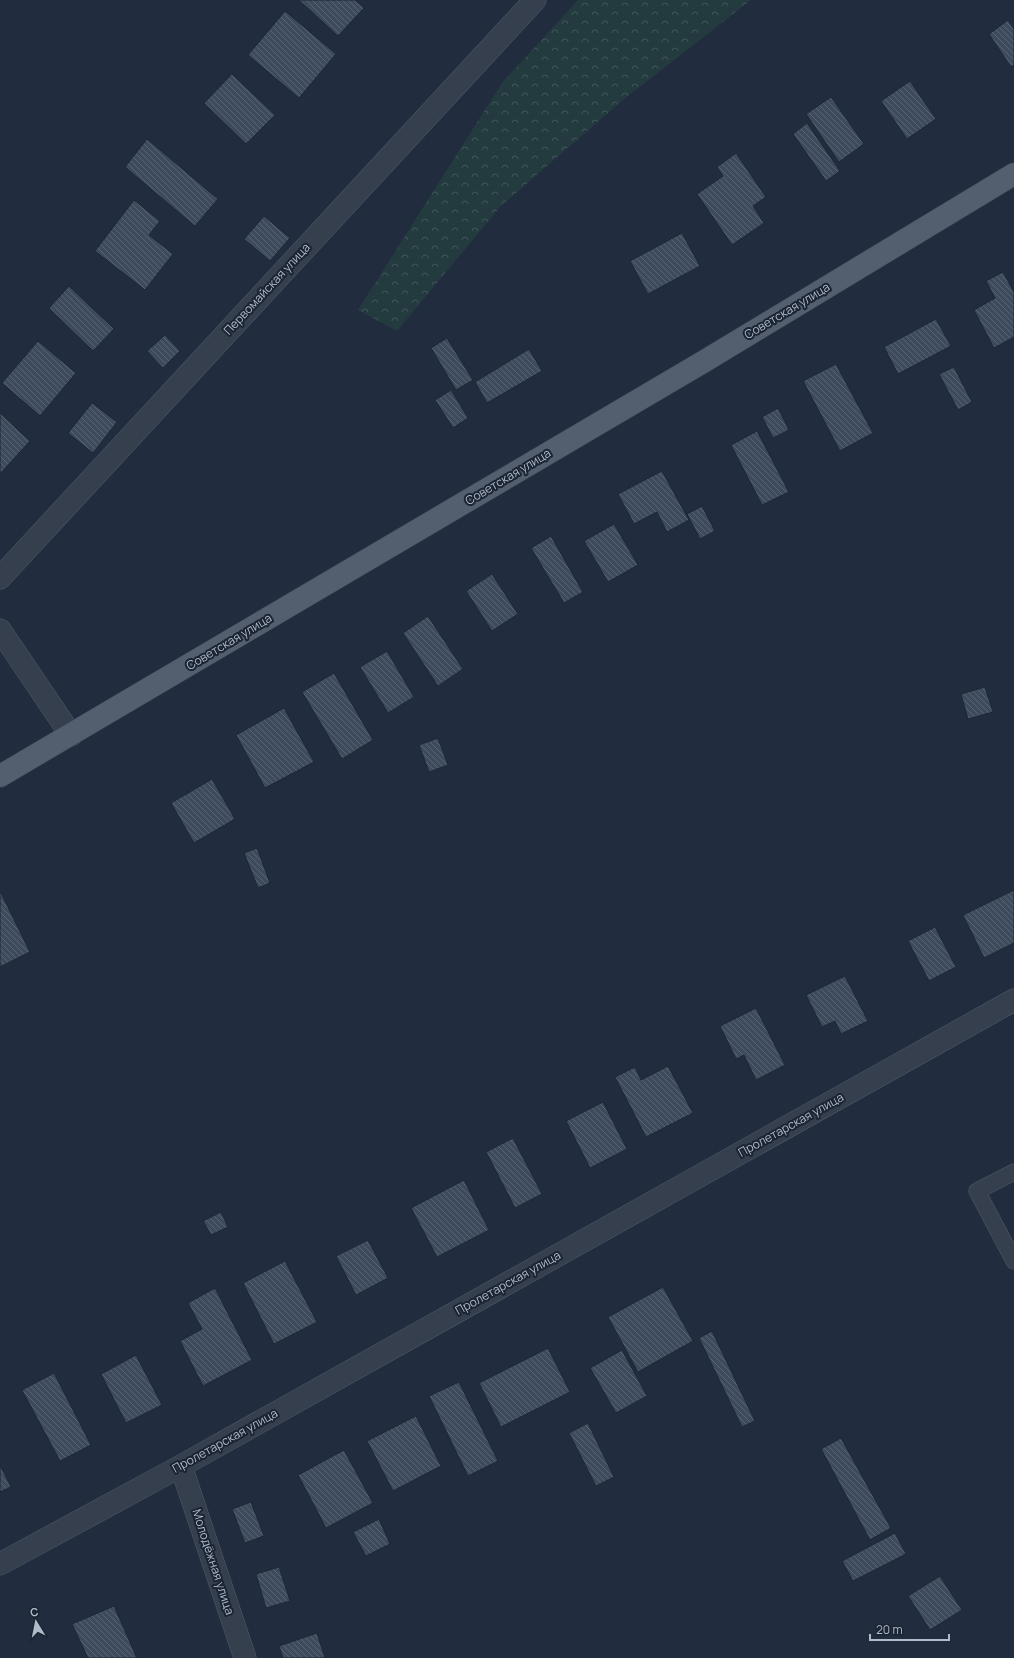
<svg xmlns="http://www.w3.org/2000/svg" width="1014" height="1658" viewBox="0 0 1014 1658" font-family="Manrope,sans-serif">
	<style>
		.forest { fill: url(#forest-crowns) }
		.building { fill: url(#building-back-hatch); stroke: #1d2635 }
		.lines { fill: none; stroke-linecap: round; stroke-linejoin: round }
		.lane-casing { stroke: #515a69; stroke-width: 17 }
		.street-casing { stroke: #515a69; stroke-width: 23 }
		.primary-casing { stroke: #3f4857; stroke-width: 23 }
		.lane { stroke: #363f4e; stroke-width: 16 }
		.street { stroke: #363f4e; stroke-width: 22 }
		.primary { stroke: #535e6e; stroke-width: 22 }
		.labels { text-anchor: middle; stroke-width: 4; stroke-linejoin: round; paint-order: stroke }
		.street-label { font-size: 12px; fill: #b1bac9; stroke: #1b2433 }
	</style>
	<defs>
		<pattern id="forest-crowns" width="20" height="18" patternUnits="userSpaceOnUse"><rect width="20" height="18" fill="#233b3f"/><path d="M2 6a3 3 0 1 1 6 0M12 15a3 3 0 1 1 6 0" fill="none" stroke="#415559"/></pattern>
		<pattern id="building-back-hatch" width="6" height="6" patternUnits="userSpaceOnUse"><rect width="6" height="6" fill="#3d4b5d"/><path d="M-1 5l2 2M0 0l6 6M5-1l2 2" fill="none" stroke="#576373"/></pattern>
	</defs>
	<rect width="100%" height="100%" fill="#212d3e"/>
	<path class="forest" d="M 578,0 L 751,0 L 624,99 L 500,207 L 397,331 L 358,310 L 502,83 Z"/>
	<path class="building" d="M 299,0 L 355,0 L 364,8 L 338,36 Z
		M 285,11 L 336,54 L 299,98 L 248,55 Z
		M 1008,20 L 1014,29 L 1014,65 L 1011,67 L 989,34 Z
		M 232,74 L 275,115 L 246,144 L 204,103 Z
		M 910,81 L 936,119 L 907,139 L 881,101 Z
		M 831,97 L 864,144 L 839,162 L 806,114 Z
		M 807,123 L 840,171 L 826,181 L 793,134 Z
		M 147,139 L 218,199 L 195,226 L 125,167 Z
		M 736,153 L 766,197 L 753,206 L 764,223 L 732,245 L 697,194 L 723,176 L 717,167 Z
		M 134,200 L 160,221 L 149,235 L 173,254 L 145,290 L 95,251 Z
		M 264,216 L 290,238 L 270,261 L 244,239 Z
		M 682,233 L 700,266 L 648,294 L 630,261 Z
		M 1003,272 L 1014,292 L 1014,337 L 994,348 L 974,310 L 995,298 L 986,281 Z
		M 69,286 L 114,329 L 93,351 L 49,308 Z
		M 936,319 L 951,346 L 898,374 L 884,347 Z
		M 165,335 L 180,351 L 163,368 L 147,351 Z
		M 447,338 L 473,380 L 456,390 L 431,348 Z
		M 38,341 L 76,373 L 40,416 L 2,383 Z
		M 529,349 L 542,371 L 487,403 L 475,382 Z
		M 836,364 L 873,433 L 840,451 L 803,381 Z
		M 954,367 L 972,402 L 958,410 L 939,374 Z
		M 451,390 L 468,418 L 453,428 L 435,400 Z
		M 92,403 L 117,422 L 93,453 L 68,433 Z
		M 778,408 L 789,430 L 773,438 L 762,417 Z
		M 0,413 L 30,441 L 0,474 Z
		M 757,431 L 789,492 L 762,505 L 731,445 Z
		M 662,471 L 689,520 L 667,532 L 657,512 L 634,524 L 618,494 Z
		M 702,506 L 715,531 L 700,539 L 687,514 Z
		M 614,524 L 638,565 L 608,582 L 584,541 Z
		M 551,536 L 583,592 L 564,603 L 531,548 Z
		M 492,574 L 518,614 L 492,631 L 466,591 Z
		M 428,616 L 463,669 L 438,686 L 403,633 Z
		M 387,651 L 414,697 L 388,713 L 360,667 Z
		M 334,673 L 373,740 L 342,759 L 302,692 Z
		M 985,687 L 993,712 L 968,719 L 961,694 Z
		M 284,708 L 314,762 L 265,788 L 236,735 Z
		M 438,738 L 448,765 L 429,772 L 419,745 Z
		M 212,779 L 235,819 L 194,843 L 171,803 Z
		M 257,848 L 270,883 L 258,888 L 244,853 Z
		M 1014,890 L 1014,943 L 984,958 L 963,915 Z
		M 0,891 L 30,952 L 0,967 Z
		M 935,927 L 956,967 L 929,981 L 908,941 Z
		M 845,976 L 868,1021 L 841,1034 L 835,1021 L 822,1027 L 806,995 Z
		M 756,1008 L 785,1065 L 756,1080 L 744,1055 L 736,1059 L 720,1026 Z
		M 668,1066 L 693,1113 L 646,1137 L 615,1077 L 635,1067 L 641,1080 Z
		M 603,1102 L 627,1149 L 590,1168 L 566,1121 Z
		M 513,1138 L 542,1194 L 515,1208 L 486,1152 Z
		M 464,1180 L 489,1230 L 437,1257 L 411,1208 Z
		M 221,1212 L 228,1227 L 211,1235 L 203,1221 Z
		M 368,1240 L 388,1278 L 356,1295 L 336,1256 Z
		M 285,1261 L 317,1322 L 274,1344 L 243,1283 Z
		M 663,1287 L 693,1341 L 638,1372 L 608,1317 Z
		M 215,1288 L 252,1360 L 203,1386 L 180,1341 L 202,1329 L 188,1303 Z
		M 712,1331 L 755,1421 L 742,1427 L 699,1338 Z
		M 548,1348 L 570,1392 L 501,1427 L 479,1383 Z
		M 622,1350 L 647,1396 L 616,1413 L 590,1368 Z
		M 136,1355 L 162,1405 L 126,1423 L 101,1374 Z
		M 54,1373 L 91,1445 L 60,1461 L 22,1390 Z
		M 459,1382 L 498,1461 L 468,1476 L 429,1396 Z
		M 416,1416 L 441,1466 L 393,1491 L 367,1441 Z
		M 588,1423 L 614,1477 L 596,1486 L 569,1433 Z
		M 841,1438 L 891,1528 L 870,1540 L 821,1449 Z
		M 344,1450 L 373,1503 L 326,1528 L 298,1475 Z
		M 0,1465 L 11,1487 L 0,1492 Z
		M 251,1502 L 264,1536 L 245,1543 L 232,1509 Z
		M 379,1519 L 390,1544 L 366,1556 L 353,1532 Z
		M 895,1533 L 906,1554 L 853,1581 L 842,1561 Z
		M 279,1567 L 290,1601 L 266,1608 L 256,1574 Z
		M 940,1576 L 962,1610 L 930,1630 L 908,1596 Z
		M 114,1606 L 137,1658 L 88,1658 L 72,1624 Z
		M 317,1633 L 325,1658 L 283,1658 L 279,1646 Z"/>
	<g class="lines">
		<defs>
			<path id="lane" d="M 1014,1172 L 977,1191 L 1014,1261"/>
			<path id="street" d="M 0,578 L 535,0
				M 0,630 L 71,735
				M 181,1466 L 245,1658
				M 0,1564 L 181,1466 L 1014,1000"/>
			<path id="primary" d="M 0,776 L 703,362 L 1014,174"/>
		</defs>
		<use href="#lane" class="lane-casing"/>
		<use href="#street" class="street-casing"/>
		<use href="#primary" class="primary-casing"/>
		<use href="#lane" class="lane"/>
		<use href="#street" class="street"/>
		<use href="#primary" class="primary"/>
	</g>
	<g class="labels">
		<g class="street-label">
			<text transform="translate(267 289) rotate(-47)" y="4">Первомайская улица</text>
			<text transform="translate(787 311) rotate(-31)" y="4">Советская улица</text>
			<text transform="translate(508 477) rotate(-31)" y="4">Советская улица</text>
			<text transform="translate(229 642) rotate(-31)" y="4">Советская улица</text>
			<text transform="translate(791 1125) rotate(-29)" y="4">Пролетарская улица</text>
			<text transform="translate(508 1283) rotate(-29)" y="4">Пролетарская улица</text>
			<text transform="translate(225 1441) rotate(-29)" y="4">Пролетарская улица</text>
			<text transform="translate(213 1562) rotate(72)" y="4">Молодёжная улица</text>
		</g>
	</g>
	<g transform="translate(36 1622) rotate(350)" stroke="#1b2433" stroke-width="3" paint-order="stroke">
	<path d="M0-3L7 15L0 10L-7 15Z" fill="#b1bac9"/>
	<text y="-6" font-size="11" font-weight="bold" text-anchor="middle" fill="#b1bac9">С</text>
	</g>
	<path d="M870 1634v6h79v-6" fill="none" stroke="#b1bac9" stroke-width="2"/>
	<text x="876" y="1634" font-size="12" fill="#b1bac9" stroke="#1b2433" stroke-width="3" paint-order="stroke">20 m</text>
</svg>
